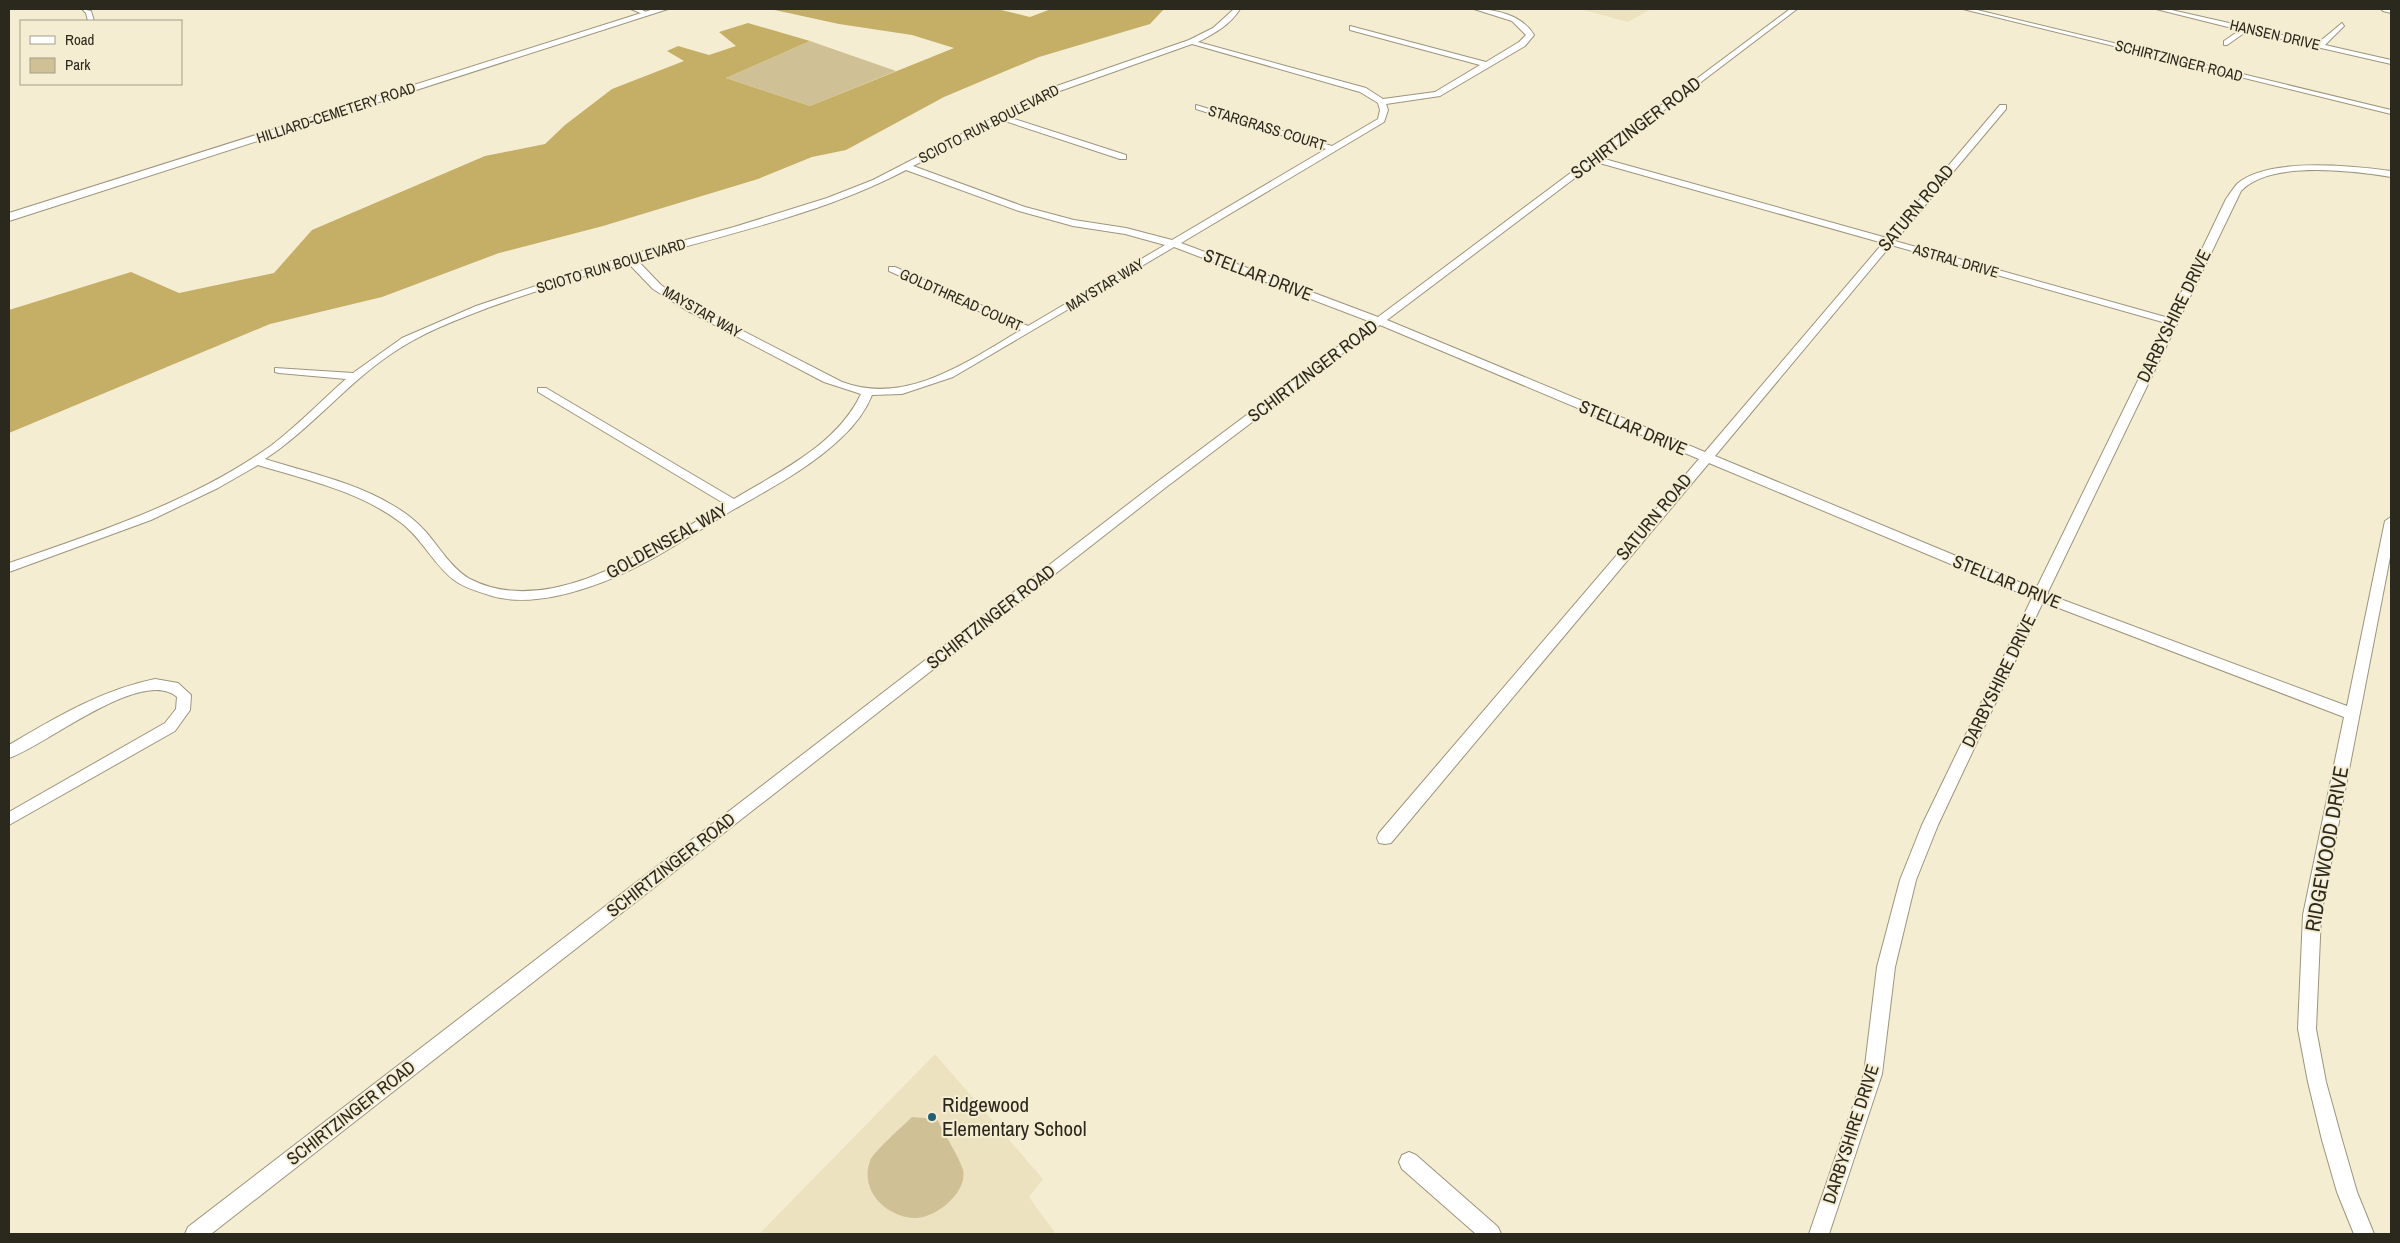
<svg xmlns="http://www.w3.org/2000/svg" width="2400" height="1243" viewBox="0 0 2400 1243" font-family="'Archivo Narrow',sans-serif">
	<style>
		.built { fill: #ede2c0 }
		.green { fill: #cfc195 }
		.forest { fill: #c5ae66 }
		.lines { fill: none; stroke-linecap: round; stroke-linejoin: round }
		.minor-casing { stroke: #9c957c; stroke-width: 2 }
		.secondary-casing { stroke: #9c957c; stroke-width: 2 }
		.minor { fill: #fff; fill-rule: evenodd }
		.secondary { fill: #fff; fill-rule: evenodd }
		.poi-dot { fill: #216177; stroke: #f5edd2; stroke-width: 2 }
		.labels { text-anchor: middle; stroke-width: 4; stroke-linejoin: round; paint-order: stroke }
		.far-street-label { font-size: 15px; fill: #2b281e; stroke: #f5edd2 }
		.street-label { font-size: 18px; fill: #2b281e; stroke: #f5edd2 }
		.near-street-label { font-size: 21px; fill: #2b281e; stroke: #f5edd2 }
		.near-poi-label { font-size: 21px; fill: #2b281e; stroke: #f5edd2; text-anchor: start }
	</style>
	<rect width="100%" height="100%" fill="#f5edd2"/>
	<path class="built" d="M 1580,9 L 1651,9 L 1628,22 Z
		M 935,1054 L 1043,1179 L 1029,1197 L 1056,1234 L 759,1234 Z"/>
	<path class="green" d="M 810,41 L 896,71 L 810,106 L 726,78 Z
		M 912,1117 L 937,1119 C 943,1132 960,1158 963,1170 C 968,1192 937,1217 917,1218 C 887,1218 859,1191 870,1161 C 873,1152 904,1125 912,1117 Z"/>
	<path class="forest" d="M 770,9 L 997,9 L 1030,17 L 1051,9 L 1164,9 L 1150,24 L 1039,57 L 944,97 L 846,150 L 812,157 L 758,179 L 603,226 L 499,253 L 382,297 L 270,324 L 9,433 L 9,310 L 131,272 L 179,293 L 274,273 L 312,230 L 485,156 L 545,144 L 565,125 L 612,89 L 684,61 L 667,51 L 678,46 L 709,55 L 736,46 L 719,32 L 748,23 L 810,41 L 726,78 L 810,106 L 954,48 L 912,35 L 839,24 Z"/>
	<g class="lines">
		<defs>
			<path id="minor" d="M 82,9 L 91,11 L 94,21 L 88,21 L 86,13 Z
				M 631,9 L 640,9 L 650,14 L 645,15 Z
				M 1234,9 L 1240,9 C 1230,25 1215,33 1198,42 L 1366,88 L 1383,99 L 1435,92 L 1480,65 L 1350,30 L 1350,26 L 1486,62 L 1519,42 L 1526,35 L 1512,21 L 1474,9 C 1496,9 1522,15 1534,35 L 1525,46 L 1440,96 L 1386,104 L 1388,110 L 1384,122 L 1181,243 L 1378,317 L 1790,9 L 1797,9 L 1601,158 L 1887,238 L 2000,105 L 2006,105 L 2006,109 L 1895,241 L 2169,318 L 2226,199 C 2230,194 2233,188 2238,183 C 2270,157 2353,166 2391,171 L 2391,177 C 2353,171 2270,160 2241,191 L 2047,594 L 2347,706 L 2385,521 L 2391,517 L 2391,552 L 2321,915 L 2316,1029 L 2326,1082 L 2342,1140 L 2357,1192 L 2374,1234 L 2354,1234 L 2337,1192 L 2322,1140 L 2308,1082 L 2298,1029 L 2303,915 L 2344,717 L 2043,602 L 1938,825 L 1916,880 L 1895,967 L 1882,1074 L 1829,1234 L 1809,1234 L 1864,1074 L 1877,967 L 1900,880 L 1922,825 L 2032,598 L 1709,463 L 1391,843 L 1385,844 L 1379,843 L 1377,838 L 1379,833 L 1699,459 L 1380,325 L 1165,488 L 211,1234 L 185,1234 L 188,1227 L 1157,482 L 1371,322 L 1174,247 L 953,377 L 902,394 L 872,395 C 865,412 854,426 841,438 C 810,468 769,489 731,511 C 686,538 639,571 589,587 C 559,597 523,605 492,596 C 480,592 464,588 454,580 C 433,564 422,538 400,522 C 359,491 307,480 258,465 L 218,488 L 151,520 L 9,572 L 9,563 C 99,532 194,501 272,445 C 298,425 321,401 346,379 L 279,373 L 275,372 L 275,368 L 353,373 L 402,338 L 476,306 L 626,256 L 734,227 L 827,198 L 873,180 L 1051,88 L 1189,40 L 1213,28 ZM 1192,44 L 1360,92 L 1378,103 L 1380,110 L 1378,119 L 1332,146 L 1196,105 L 1196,109 L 1326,149 L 1172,240 L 1126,228 L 1074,220 L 1025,207 L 913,166 L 1002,120 L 1120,159 L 1126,159 L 1126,155 L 1008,117 L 1057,92 ZM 1596,162 L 1883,243 L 1705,452 L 1387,320 ZM 906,170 L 1019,211 L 1073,226 L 1125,234 L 1165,245 L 1028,326 L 895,267 L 889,267 L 889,271 L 1021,330 C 967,362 906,406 842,382 L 679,298 L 661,285 L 637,260 C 727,234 822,214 906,170 ZM 1891,245 L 2166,323 L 2036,589 L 1715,456 ZM 628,263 L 653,289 L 686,310 L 824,382 L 861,394 C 837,445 780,471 734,499 L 546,388 L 538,388 L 538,392 L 725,504 C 657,544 552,621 470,579 C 452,569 439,547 426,532 C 417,522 406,513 394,506 C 355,482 309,473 265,459 C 311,429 345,385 391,354 C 421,333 456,320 490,307 C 536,291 582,276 628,263 Z
				M 1963,9 L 1973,9 L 2391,110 L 2391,114 Z
				M 2156,9 L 2167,9 L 2318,43 L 2342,23 L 2344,26 L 2325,45 L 2391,60 L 2391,64 L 2247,31 L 2227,45 L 2224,45 L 2224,41 L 2240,30 Z
				M 155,679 L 178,683 L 191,695 L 190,710 L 175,731 L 9,825 L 9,812 L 165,723 L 176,709 L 177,697 C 142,666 44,747 9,758 L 9,745 C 55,718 101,690 155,679 Z
				M 1409,1152 L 1416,1155 L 1498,1227 L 1501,1234 L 1476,1234 L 1402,1169 L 1399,1162 L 1402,1155 Z"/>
			<path id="secondary" d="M 654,9 L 668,9 L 9,221 L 9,213 Z
				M 2381,9 L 2391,9 L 2391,13 L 2383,11 Z"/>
		</defs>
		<use href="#minor" class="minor-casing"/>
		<use href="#secondary" class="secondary-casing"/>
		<use href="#minor" class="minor"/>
		<use href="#secondary" class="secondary"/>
	</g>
	<circle class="poi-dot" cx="932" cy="1117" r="5"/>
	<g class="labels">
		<g class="far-street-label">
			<text transform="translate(2275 35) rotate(13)" y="5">HANSEN DRIVE</text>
			<text transform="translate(2179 61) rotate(14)" y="5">SCHIRTZINGER ROAD</text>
			<text transform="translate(336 113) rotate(-18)" y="5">HILLIARD-CEMETERY ROAD</text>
			<text transform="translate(989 124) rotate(-27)" y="5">SCIOTO RUN BOULEVARD</text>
			<text transform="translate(1267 128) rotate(17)" y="5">STARGRASS COURT</text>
			<text transform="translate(1956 261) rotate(16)" y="5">ASTRAL DRIVE</text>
			<text transform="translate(611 266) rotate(-17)" y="5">SCIOTO RUN BOULEVARD</text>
			<text transform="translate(1105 285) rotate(-31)" y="5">MAYSTAR WAY</text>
			<text transform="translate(961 300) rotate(24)" y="5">GOLDTHREAD COURT</text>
			<text transform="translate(702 312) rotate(30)" y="5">MAYSTAR WAY</text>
		</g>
		<g class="street-label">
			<text transform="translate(1636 128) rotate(-37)" y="6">SCHIRTZINGER ROAD</text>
			<text transform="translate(1916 208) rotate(-50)" y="6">SATURN ROAD</text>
			<text transform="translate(1258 275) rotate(21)" y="6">STELLAR DRIVE</text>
			<text transform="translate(2174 316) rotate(-64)" y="6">DARBYSHIRE DRIVE</text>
			<text transform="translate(1313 371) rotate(-37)" y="6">SCHIRTZINGER ROAD</text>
			<text transform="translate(1633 428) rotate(23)" y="6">STELLAR DRIVE</text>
			<text transform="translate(1654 517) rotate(-50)" y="6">SATURN ROAD</text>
			<text transform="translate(667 541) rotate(-29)" y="6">GOLDENSEAL WAY</text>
			<text transform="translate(2007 582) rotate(22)" y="6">STELLAR DRIVE</text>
			<text transform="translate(991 617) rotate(-38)" y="6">SCHIRTZINGER ROAD</text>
			<text transform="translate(1999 681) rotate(-64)" y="6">DARBYSHIRE DRIVE</text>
			<text transform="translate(671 865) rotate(-38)" y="6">SCHIRTZINGER ROAD</text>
			<text transform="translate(351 1113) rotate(-38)" y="6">SCHIRTZINGER ROAD</text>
			<text transform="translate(1851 1134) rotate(-72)" y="6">DARBYSHIRE DRIVE</text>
		</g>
		<g class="near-street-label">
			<text transform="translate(2327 849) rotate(-80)" y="7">RIDGEWOOD DRIVE</text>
		</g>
		<g class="near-poi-label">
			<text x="942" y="1112">Ridgewood<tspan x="942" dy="24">Elementary School</tspan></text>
		</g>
	</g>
	<rect width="2400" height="1243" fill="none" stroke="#2b281e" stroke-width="20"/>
	<rect x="20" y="20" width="162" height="65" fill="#f5edd2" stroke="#a49e8a"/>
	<rect x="30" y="36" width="25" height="8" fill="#ffffff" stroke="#a49e8a"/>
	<text x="65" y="45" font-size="15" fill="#2b281e">Road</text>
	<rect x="30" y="58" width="25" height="15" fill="#cfc195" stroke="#a49e8a"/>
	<text x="65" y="70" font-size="15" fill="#2b281e">Park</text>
</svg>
